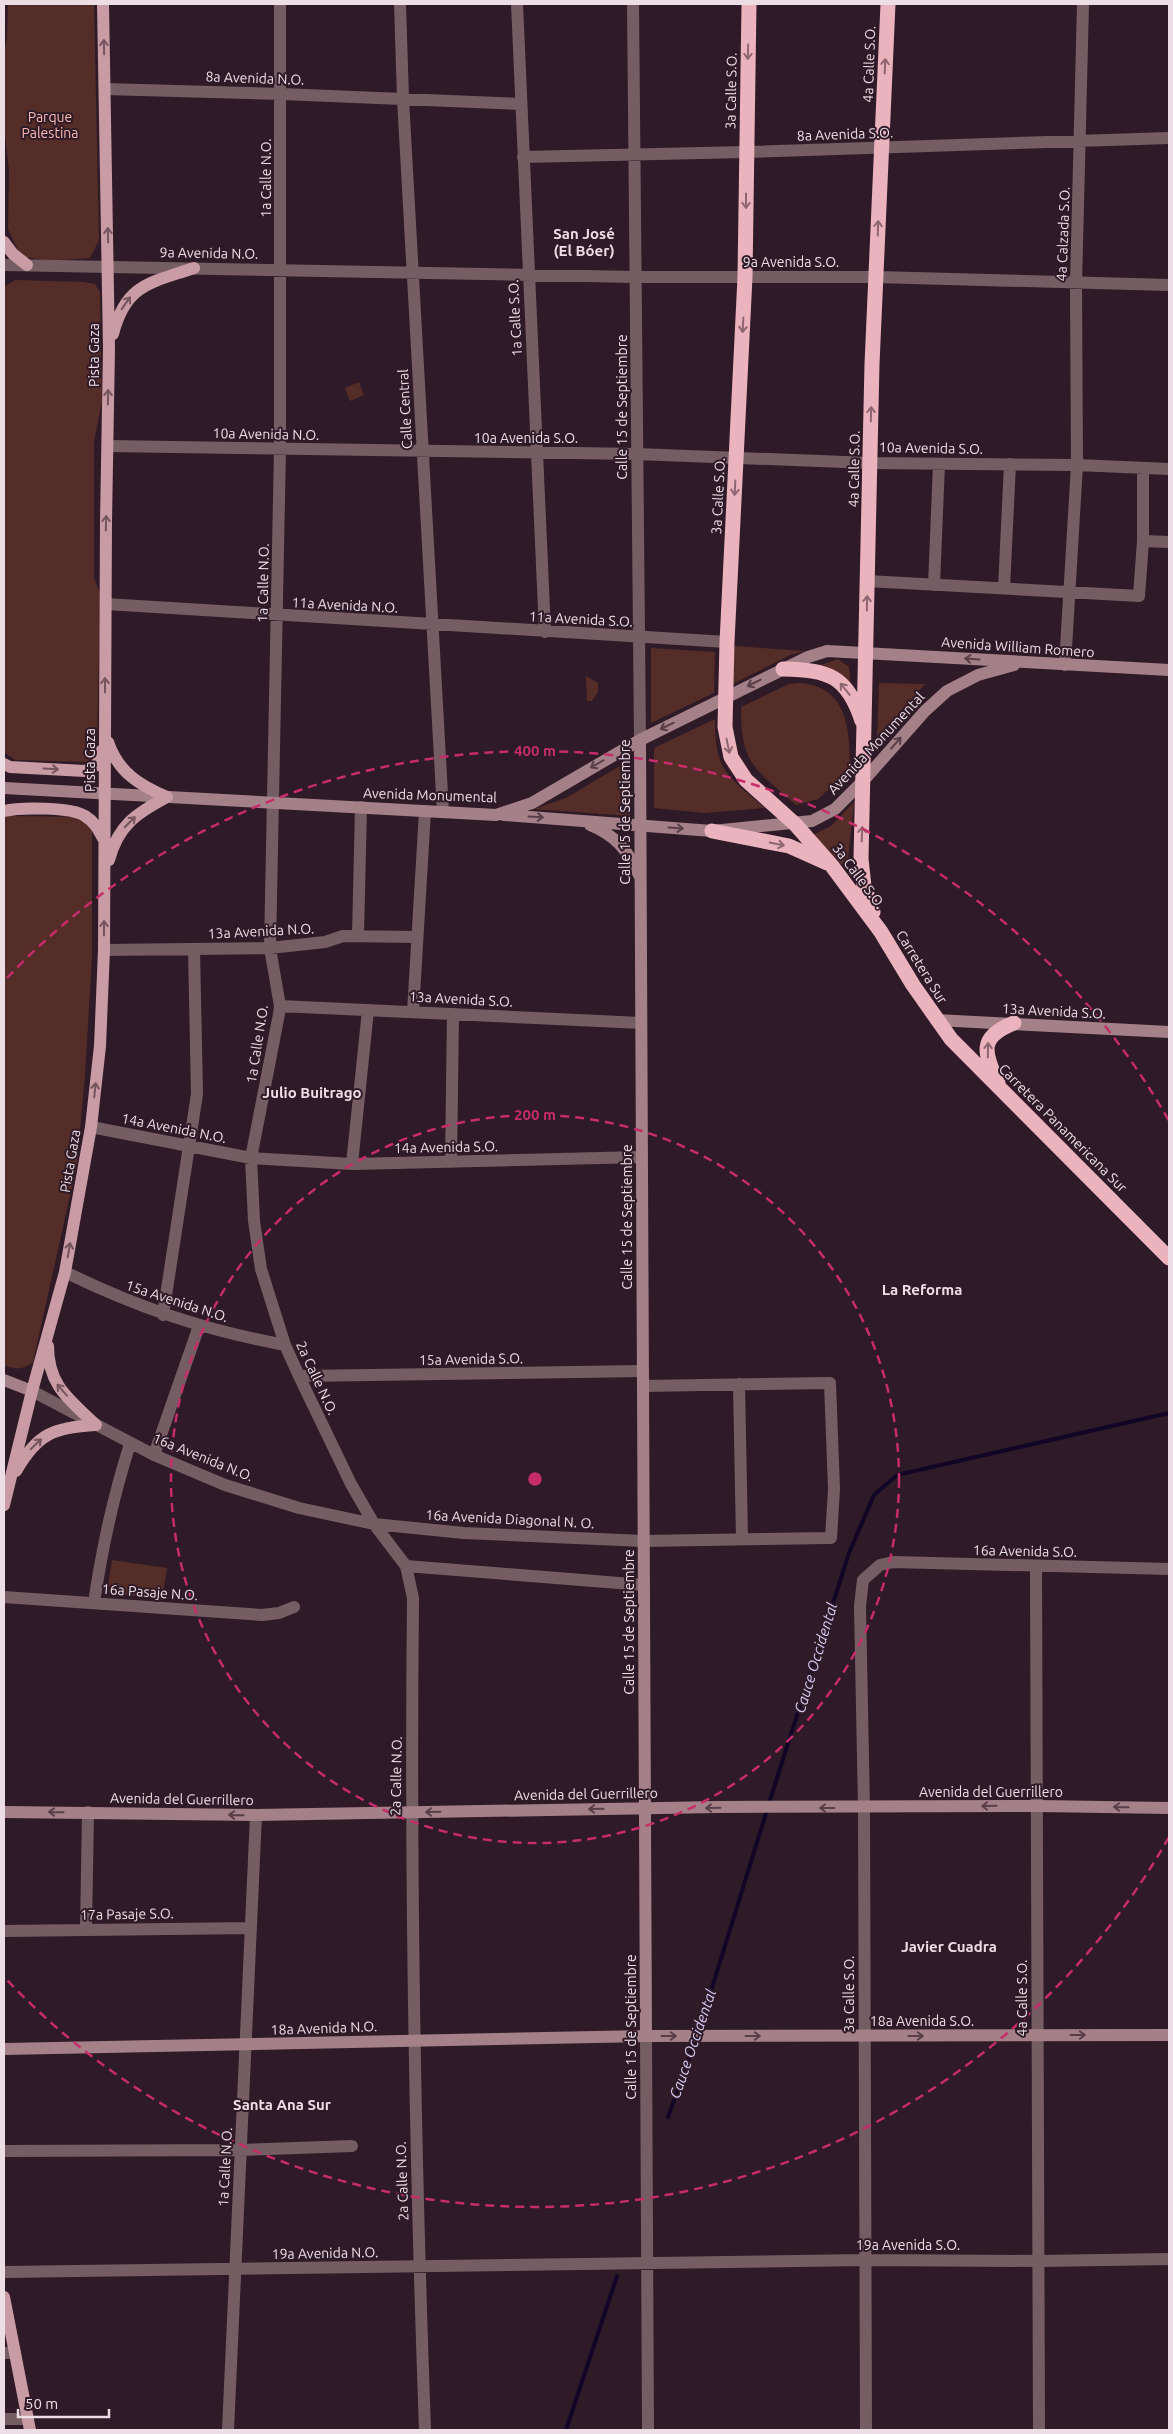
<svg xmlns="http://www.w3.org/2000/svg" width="1173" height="2434" viewBox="0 0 1173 2434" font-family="Ubuntu,sans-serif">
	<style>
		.green { fill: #552d28 }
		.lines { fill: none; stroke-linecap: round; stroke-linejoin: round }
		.stream { stroke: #120627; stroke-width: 4 }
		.street { stroke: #755e63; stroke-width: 12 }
		.secondary { stroke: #a48188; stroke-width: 12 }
		.primary { stroke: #c99ba4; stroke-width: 12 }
		.highway { stroke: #ebb3be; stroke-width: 15 }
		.oneway { stroke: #74545f }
		.oneway2 { stroke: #8d6672 }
		.oneway3 { stroke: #583e49 }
		.ring { fill: none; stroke: #c62c69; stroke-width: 2.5; stroke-dasharray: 9 6 }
		.labels { text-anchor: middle; stroke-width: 4; stroke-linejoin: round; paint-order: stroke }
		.street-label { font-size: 14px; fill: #eddee6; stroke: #2f1a27 }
		.park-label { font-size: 14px; fill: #fdbcb2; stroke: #2f1a27 }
		.neighbourhood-label { font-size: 15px; font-weight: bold; fill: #eddee6; stroke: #2f1a27 }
		.water-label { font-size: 15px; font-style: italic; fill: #d7cef8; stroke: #2f1a27 }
		.centre { fill: #c62c69; stroke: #2f1a27; stroke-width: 2.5 }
		.ring-label { font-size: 15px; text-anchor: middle; font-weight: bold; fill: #c62c69; stroke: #2f1a27; stroke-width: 4; stroke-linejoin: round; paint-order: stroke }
	</style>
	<rect width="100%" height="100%" fill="#2f1a27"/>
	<path class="green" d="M 8,4 L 94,4 L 99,240 L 90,258 L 47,261 L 26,257 L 18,250 L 8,229 L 9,170 L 4,128 L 4,54 L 7,39 Z
		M 15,280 L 84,282 L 95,284 L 100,292 L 102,402 L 94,442 L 94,578 L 100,594 L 97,750 L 94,758 L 86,762 L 15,760 L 4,752 L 4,287 Z
		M 359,382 L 364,395 L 350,401 L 345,388 Z
		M 734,646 L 805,651 L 790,655 L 733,684 Z
		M 651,648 L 715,652 L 714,693 L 651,723 Z
		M 838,659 L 849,667 L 851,690 L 815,667 Z
		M 586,676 L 598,683 L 598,692 L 592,701 L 587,701 Z
		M 800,683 C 849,687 850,732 850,770 L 818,799 L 796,805 C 755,768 741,766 741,707 L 789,684 Z
		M 879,683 L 925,684 L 877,739 Z
		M 715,719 C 715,772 727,775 765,808 L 705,813 L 654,808 L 654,748 Z
		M 630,760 L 630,816 L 534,809 L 566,798 Z
		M 854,802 L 847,870 L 813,835 L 831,826 Z
		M 5,816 L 82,817 L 92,831 L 92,957 L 85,1075 L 77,1164 L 33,1362 C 22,1370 16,1370 4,1365 Z
		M 112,1560 L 167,1568 L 162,1600 L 107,1592 Z"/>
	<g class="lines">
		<path class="stream" d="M 769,1803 L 849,1553 L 874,1495 L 897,1475 L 1169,1413
			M 698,2033 L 767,1810
			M 668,2117 L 696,2040
			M 566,2430 L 617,2276"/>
		<path class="street" d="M 280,4 L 280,449 L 270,948 L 280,1006 L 279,1014 L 251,1158 L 254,1221 L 261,1269 L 285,1345 L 299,1376 L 351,1484 L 374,1524 L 406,1566 L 413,1598 C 410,1876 415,2153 425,2430
			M 400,4 L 403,99 L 443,812
			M 517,4 L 545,632
			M 633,4 L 640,740
			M 105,89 L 282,94 L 520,104
			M 523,157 L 746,152 L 1169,138
			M 4,265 L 636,277 L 876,277 L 1169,285
			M 108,446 L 637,454 L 870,463 L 1077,465 L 1169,469
			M 1143,541 L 1169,542
			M 867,581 L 1139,596 L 1143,541 L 1143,468
			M 934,585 L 939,464
			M 1004,588 L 1010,464
			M 106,604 L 727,642
			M 1065,665 L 1077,465 L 1076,284 L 1083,4
			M 358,935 L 361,807
			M 104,950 L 270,948 L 325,942 L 343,936 L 417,937
			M 280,1006 L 641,1023
			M 413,1012 L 425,811
			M 91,1127 L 251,1158 L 352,1164 L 642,1157
			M 451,1162 L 453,1014
			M 352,1164 L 368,1010
			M 65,1272 C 139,1308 204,1330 285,1345
			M 163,1315 L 197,1094 L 194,949
			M 299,1376 L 643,1371
			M 739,1384 L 742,1539
			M 32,1391 L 154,1455 L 225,1485 L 299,1508 L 374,1524 L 464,1533 L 643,1541 L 831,1538 L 834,1489 L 830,1383 L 643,1386
			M 154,1455 L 199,1326
			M 406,1566 L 644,1585
			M 1036,1566 L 1039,2430
			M 4,1597 L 262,1615 L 279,1613 L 294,1607
			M 94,1603 C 102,1548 113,1497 130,1444
			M 86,1929 L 88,1812
			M 4,1931 L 251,1928
			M 646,2036 L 648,2430
			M 4,2151 L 240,2150 L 352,2146
			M 4,2272 L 866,2260 L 1039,2261 L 1169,2259
			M 4,2353 L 15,2353
			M 4,2419 L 28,2419
			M 228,2430 L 256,1815
			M 866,2430 L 864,1808 L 860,1606 L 863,1580 L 880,1565 L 893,1562 L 1169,1569"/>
		<path class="secondary" d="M 640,740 L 646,2036
			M 4,788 L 496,815 L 532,803 L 640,740 L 808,657 L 827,651 L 1169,670
			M 504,815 L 712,831 L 812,821 L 835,809 L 864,780 L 925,711 L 947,691 L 978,675 L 1014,665
			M 590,825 C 615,835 628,850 639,875
			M 936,1020 L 1169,1032
			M 4,1380 L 32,1391
			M 4,1812 L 256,1815 L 717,1807 L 1038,1806 L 1169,1808
			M 4,2049 L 646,2036 L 1169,2035"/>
		<path class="primary" d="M 4,242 L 13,254 L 27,265
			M 113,334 C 126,284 150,283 194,268
			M 108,742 C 118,772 139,785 167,797
			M 4,764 L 10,767 L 85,771 L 97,765 L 101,751
			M 4,811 C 20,807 72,807 85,816 C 95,822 99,831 104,840
			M 109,860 C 118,825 137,813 167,797
			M 48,1346 C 48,1386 70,1400 96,1425
			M 16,1471 C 37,1434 54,1427 96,1425
			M 4,1505 L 32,1391 L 65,1272 L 91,1127 L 100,1046 L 104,950 L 106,521 L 109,349 L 103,4
			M 4,2297 L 30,2430"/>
		<path class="highway" d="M 749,4 L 745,277 L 727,642 L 725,727 L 731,757 L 746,780 L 795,824 L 832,866 L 881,932 L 913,985 L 951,1039 L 1169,1258
			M 783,669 C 828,670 847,675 862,721
			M 712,831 L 789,846 L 827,863
			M 873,912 L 864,886 L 861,859 L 872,364 L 888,4
			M 998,1083 C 984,1052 978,1037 1014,1023"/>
	</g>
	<defs><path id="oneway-shaft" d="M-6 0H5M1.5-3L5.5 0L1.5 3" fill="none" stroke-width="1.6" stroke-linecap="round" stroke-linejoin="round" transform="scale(1.25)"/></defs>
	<g class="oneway">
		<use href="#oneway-shaft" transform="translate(104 47) rotate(-91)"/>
		<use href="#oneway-shaft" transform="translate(108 235) rotate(-91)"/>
		<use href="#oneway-shaft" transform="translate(126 303) rotate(-55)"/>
		<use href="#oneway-shaft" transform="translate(108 397) rotate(-89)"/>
		<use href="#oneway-shaft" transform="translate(106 523) rotate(-89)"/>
		<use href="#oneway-shaft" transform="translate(105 685) rotate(-90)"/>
		<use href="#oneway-shaft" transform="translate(51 769) rotate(3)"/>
		<use href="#oneway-shaft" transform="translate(130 822) rotate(-45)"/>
		<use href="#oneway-shaft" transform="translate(104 928) rotate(-90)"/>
		<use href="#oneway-shaft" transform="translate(95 1090) rotate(-84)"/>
		<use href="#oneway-shaft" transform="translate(69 1250) rotate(-80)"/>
		<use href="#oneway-shaft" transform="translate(62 1390) rotate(-131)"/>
		<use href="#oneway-shaft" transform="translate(36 1444) rotate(-44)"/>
	</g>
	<g class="oneway2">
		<use href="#oneway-shaft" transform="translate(748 52) rotate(91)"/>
		<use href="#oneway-shaft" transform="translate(885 66) rotate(-88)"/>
		<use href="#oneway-shaft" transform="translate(746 201) rotate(90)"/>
		<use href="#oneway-shaft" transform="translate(878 228) rotate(-88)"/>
		<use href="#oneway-shaft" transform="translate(743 325) rotate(93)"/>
		<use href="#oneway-shaft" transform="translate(871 414) rotate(-89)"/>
		<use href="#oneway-shaft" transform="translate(735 488) rotate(93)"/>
		<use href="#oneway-shaft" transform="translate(867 603) rotate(-89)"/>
		<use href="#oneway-shaft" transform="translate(845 689) rotate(-129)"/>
		<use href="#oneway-shaft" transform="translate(728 746) rotate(78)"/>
		<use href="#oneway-shaft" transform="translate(862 834) rotate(-88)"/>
		<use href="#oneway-shaft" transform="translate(777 844) rotate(12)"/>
		<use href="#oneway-shaft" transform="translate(988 1050) rotate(-89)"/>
	</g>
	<g class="oneway3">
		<use href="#oneway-shaft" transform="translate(972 659) rotate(-176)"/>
		<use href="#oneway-shaft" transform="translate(754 683) rotate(154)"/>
		<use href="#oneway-shaft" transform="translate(667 726) rotate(154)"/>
		<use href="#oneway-shaft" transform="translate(896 743) rotate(-49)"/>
		<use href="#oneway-shaft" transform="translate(597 764) rotate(150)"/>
		<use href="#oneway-shaft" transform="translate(536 817) rotate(3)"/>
		<use href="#oneway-shaft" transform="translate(676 828) rotate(4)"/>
		<use href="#oneway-shaft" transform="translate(989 1806) rotate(179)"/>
		<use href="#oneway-shaft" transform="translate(1121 1807) rotate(-179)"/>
		<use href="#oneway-shaft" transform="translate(713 1808) rotate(179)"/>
		<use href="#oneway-shaft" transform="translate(827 1808) rotate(180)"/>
		<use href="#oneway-shaft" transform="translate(596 1809) rotate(179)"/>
		<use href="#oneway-shaft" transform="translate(56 1812) rotate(-179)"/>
		<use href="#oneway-shaft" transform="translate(433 1812) rotate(179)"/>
		<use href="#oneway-shaft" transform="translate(236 1815) rotate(-179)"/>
		<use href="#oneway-shaft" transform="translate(1078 2035)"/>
		<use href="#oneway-shaft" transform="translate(669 2036)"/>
		<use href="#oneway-shaft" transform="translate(753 2036)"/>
		<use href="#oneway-shaft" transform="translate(916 2036)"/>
	</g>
	<g class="ring">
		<circle cx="535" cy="1479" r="364"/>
		<path d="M1169 1837A728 728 0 0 1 7 1980M7 978A728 728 0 0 1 1169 1121"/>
	</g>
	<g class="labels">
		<g class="street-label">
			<text transform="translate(869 64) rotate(-88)" y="5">4a Calle S.O.</text>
			<text transform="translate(255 78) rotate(2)" y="5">8a Avenida N.O.</text>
			<text transform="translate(731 91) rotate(-89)" y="5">3a Calle S.O.</text>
			<text transform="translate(845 134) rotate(-2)" y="5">8a Avenida S.O.</text>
			<text transform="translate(266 178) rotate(-90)" y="5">1a Calle N.O.</text>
			<text transform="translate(1063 234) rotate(-88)" y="5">4a Calzada S.O.</text>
			<text transform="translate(209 253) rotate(1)" y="5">9a Avenida N.O.</text>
			<text x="791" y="267">9a Avenida S.O.</text>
			<text transform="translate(515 318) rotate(-93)" y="5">1a Calle S.O.</text>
			<text transform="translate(94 355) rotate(-90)" y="5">Pista Gaza</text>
			<text transform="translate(622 407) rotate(-90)" y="5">Calle 15 de Septiembre</text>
			<text transform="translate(405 409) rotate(-93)" y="5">Calle Central</text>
			<text transform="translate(266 434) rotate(1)" y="5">10a Avenida N.O.</text>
			<text x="526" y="443">10a Avenida S.O.</text>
			<text transform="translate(931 448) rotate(1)" y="5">10a Avenida S.O.</text>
			<text transform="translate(854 469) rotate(-89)" y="5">4a Calle S.O.</text>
			<text transform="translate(718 496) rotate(-87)" y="5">3a Calle S.O.</text>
			<text transform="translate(263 583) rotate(-89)" y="5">1a Calle N.O.</text>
			<text transform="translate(345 605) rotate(3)" y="5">11a Avenida N.O.</text>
			<text transform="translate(581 619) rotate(3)" y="5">11a Avenida S.O.</text>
			<text transform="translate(1018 647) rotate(4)" y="5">Avenida William Romero</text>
			<text transform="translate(876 743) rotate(-47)" y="5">Avenida Monumental</text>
			<text transform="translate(90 760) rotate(-90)" y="5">Pista Gaza</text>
			<text transform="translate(430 795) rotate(2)" y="5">Avenida Monumental</text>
			<text transform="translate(625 812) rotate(-90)" y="5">Calle 15 de Septiembre</text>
			<text transform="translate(859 876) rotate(53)" y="5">3a Calle S.O.</text>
			<text transform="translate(261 931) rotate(-3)" y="5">13a Avenida N.O.</text>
			<text transform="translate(922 967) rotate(58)" y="5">Carretera Sur</text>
			<text transform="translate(461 999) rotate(3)" y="5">13a Avenida S.O.</text>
			<text transform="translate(1054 1011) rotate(3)" y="5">13a Avenida S.O.</text>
			<text transform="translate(257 1044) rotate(-81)" y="5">1a Calle N.O.</text>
			<text transform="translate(174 1128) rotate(11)" y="5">14a Avenida N.O.</text>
			<text transform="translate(1063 1128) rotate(45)" y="5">Carretera Panamericana Sur</text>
			<text transform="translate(446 1147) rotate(-1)" y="5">14a Avenida S.O.</text>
			<text transform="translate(70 1161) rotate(-80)" y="5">Pista Gaza</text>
			<text transform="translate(627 1217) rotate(-90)" y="5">Calle 15 de Septiembre</text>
			<text transform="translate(177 1301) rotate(18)" y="5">15a Avenida N.O.</text>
			<text transform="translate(471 1359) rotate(-1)" y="5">15a Avenida S.O.</text>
			<text transform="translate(317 1378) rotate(65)" y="5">2a Calle N.O.</text>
			<text transform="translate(203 1457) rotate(22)" y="5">16a Avenida N.O.</text>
			<text transform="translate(510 1519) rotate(3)" y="5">16a Avenida Diagonal N. O.</text>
			<text transform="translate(1025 1551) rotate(1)" y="5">16a Avenida S.O.</text>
			<text transform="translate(150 1592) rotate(4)" y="5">16a Pasaje N.O.</text>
			<text transform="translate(629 1622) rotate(-90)" y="5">Calle 15 de Septiembre</text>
			<text transform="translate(396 1776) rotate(-89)" y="5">2a Calle N.O.</text>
			<text x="991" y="1797">Avenida del Guerrillero</text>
			<text transform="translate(586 1794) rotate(-1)" y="5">Avenida del Guerrillero</text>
			<text transform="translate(182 1799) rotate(1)" y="5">Avenida del Guerrillero</text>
			<text transform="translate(127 1914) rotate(-1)" y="5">17a Pasaje S.O.</text>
			<text transform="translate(849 1994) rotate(-90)" y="5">3a Calle S.O.</text>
			<text transform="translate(1022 1998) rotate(-90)" y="5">4a Calle S.O.</text>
			<text x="922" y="2026">18a Avenida S.O.</text>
			<text transform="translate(631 2027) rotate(-90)" y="5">Calle 15 de Septiembre</text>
			<text transform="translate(324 2028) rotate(-2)" y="5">18a Avenida N.O.</text>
			<text transform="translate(225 2167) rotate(-87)" y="5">1a Calle N.O.</text>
			<text transform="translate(402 2181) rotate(-92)" y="5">2a Calle N.O.</text>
			<text x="908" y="2250">19a Avenida S.O.</text>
			<text transform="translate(325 2253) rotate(-1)" y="5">19a Avenida N.O.</text>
		</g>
		<g class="park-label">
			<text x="50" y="122">Parque<tspan x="50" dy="16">Palestina</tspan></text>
		</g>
		<g class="neighbourhood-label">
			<text x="584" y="239">San José<tspan x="584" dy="17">(El Bóer)</tspan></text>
			<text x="312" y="1098">Julio Buitrago</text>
			<text x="922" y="1295">La Reforma</text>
			<text x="949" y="1952">Javier Cuadra</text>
			<text x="282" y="2110">Santa Ana Sur</text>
		</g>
		<g class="water-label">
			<text transform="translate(816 1658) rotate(-73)" y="5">Cauce Occidental</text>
			<text transform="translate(693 2044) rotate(-71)" y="5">Cauce Occidental</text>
		</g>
	</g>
	<circle cx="535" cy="1479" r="8" class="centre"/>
	<g class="ring-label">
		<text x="535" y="756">400 m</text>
		<text x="535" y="1120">200 m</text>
	</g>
	<rect width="1173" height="2434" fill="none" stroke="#eddee6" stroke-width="10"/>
	<path d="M18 2409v8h91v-8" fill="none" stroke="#eddee6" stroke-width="2.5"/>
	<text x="25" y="2409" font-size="15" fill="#eddee6" stroke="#2f1a27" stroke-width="4" paint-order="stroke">50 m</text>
</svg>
